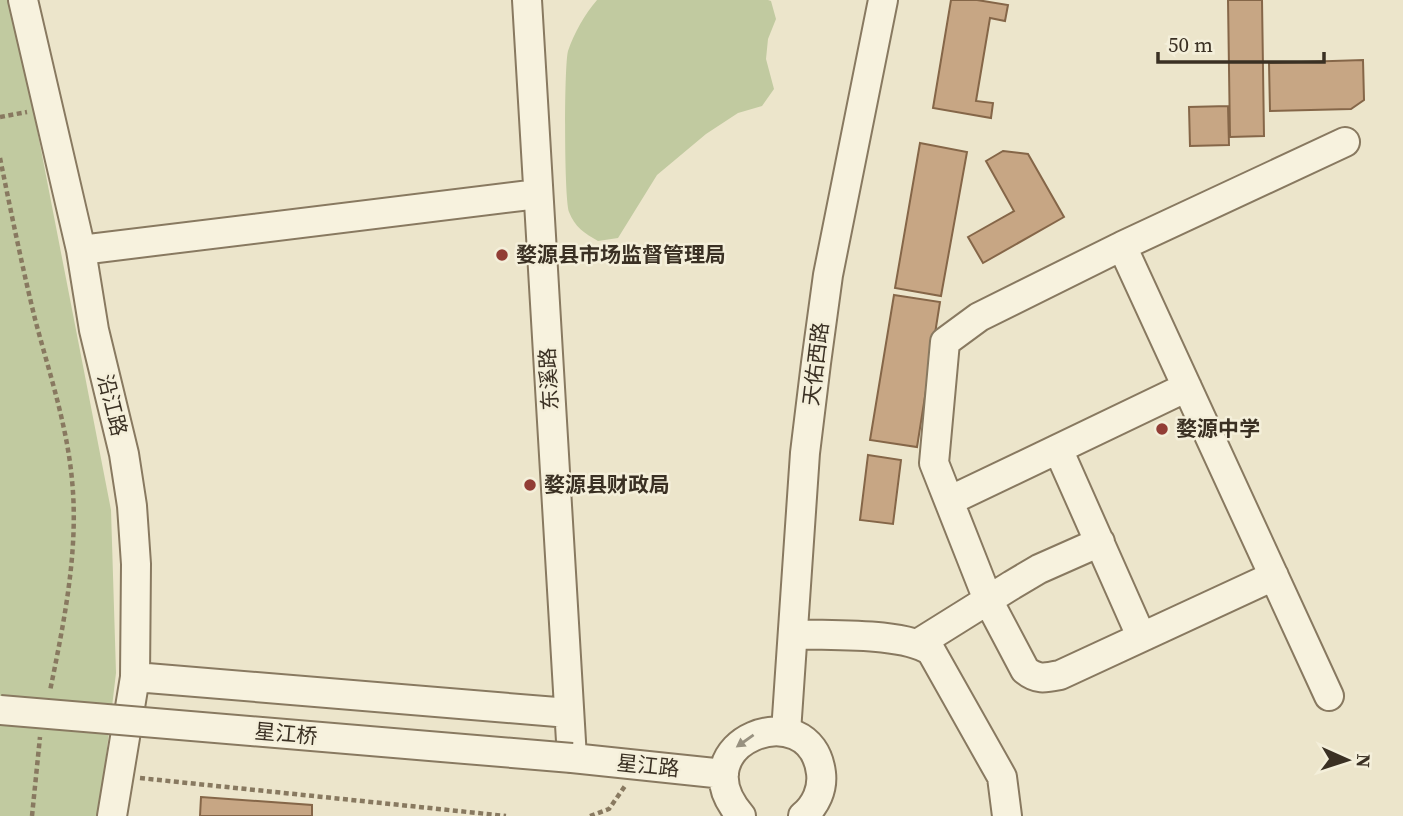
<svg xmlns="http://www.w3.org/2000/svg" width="1403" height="816" viewBox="0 0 1403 816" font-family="'Source Serif 4','Noto Sans SC',serif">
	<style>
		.green { fill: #c1caa0 }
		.building { fill: #c7a684; stroke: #856648; stroke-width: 2 }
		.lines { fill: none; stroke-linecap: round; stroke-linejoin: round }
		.minor-casing { stroke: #887960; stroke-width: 32 }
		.path { stroke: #887960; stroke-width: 4.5; stroke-dasharray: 5 3.5; stroke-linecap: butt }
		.minor { stroke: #f7f2de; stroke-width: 28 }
		.minor-bridge-casing { stroke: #887960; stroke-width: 32; stroke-linecap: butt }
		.minor-bridge { stroke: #f7f2de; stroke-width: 28 }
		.oneway { fill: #989180 }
		.poi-dot { fill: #923d35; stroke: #f4efda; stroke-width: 2.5 }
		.labels { text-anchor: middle; stroke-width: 5; stroke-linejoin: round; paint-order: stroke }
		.poi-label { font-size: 21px; font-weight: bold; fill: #3a3023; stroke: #f4efda; text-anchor: start }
		.street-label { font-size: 21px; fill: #3a3023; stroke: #f4efda }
	</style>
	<rect width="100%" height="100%" fill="#ece5cb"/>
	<path class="green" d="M 0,0 L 10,0 L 22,52 L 111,510 L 116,673 L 99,816 L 0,816 Z
		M 597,0 L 768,0 L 771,1 L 776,19 L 768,39 L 766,59 L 774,89 L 762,106 L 738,113 L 706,134 L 657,175 L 618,238 L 598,241 C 584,233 575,227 569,212 C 564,198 564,66 568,51 C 574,33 585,14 597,0 Z"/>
	<path class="building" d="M 951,0 L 977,0 L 1008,5 L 1005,21 L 990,18 L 976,101 L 993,103 L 991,118 L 933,108 Z
		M 1228,0 L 1262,0 L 1264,136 L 1230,137 Z
		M 1363,60 L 1364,100 L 1351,109 L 1270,111 L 1269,63 Z
		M 1228,106 L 1229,145 L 1190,146 L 1189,107 Z
		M 920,143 L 967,152 L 941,296 L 895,288 Z
		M 1003,151 L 1028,154 L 1064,217 L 983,263 L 968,237 L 1014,211 L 986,161 Z
		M 894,295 L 940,302 L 917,447 L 870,440 Z
		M 868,455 L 901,460 L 893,524 L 860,520 Z
		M 201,797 L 312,805 L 312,816 L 200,816 Z"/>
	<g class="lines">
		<defs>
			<path id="minor" d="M 23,0 L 81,250 L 94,330 L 124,454 L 132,506 L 136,564 L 135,677 L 112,816
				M 527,0 L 572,758 L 724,774
				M 1122,246 L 1329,696
				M 81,250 L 538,194
				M 1058,449 L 1141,636
				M 949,501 L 1187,387
				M 1274,576 L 1060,675 C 1045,678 1037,680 1025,670 L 988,600 L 934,463 L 945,342 L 979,317 L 1122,246 L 1345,142
				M 794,634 C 830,636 903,632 931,651 L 1002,777 L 1007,816
				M 919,643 L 1012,585 L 1039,569 L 1100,542
				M 135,677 L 569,713
				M 786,732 L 805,453 L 816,363 L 828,275 L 883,0
				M 741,816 C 677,742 811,692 821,773 C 823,789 816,805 803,816"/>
		</defs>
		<use href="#minor" class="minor-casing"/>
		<path class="path" d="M 0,117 L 27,112
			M 0,158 C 11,212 22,266 35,319 C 49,372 67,425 72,480 C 79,550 64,622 50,691
			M 140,778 L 506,816
			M 32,816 L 40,737
			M 590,816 L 609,809 L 625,786"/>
		<use href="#minor" class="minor"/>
		<defs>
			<path id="minor-bridge" d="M 0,710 L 572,758"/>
		</defs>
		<use href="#minor-bridge" class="minor-bridge-casing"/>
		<use href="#minor-bridge" class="minor-bridge"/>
	</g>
	<defs><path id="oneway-solid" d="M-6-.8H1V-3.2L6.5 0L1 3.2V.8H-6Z" transform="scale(1.75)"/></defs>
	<use class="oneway" href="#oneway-solid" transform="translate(745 741) rotate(145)"/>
	<g class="poi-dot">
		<circle cx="502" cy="255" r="7"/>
		<circle cx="1162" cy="429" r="7"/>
		<circle cx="530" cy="485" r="7"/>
	</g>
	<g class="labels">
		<g class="poi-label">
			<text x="516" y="262">婺源县市场监督管理局</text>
			<text x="1176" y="436">婺源中学</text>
			<text x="544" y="492">婺源县财政局</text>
		</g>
		<g class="street-label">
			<text transform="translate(816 364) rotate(-83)" y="7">天佑西路</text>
			<text transform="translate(549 379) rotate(-93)" y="7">东溪路</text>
			<text transform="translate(112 405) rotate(76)" y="7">沿江路</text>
			<text transform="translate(286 734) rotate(5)" y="7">星江桥</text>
			<text transform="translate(648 766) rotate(6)" y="7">星江路</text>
		</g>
	</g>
	<g transform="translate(1347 760) rotate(93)" stroke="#f4efda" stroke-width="5" paint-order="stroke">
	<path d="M0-5L12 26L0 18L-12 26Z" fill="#3a3023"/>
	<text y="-10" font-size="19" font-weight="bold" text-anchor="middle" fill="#3a3023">N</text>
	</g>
	<path d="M1158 52v10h166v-10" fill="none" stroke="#3a3023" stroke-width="3.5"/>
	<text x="1168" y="52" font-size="21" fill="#3a3023" stroke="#f4efda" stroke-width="5" paint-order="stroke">50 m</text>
</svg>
